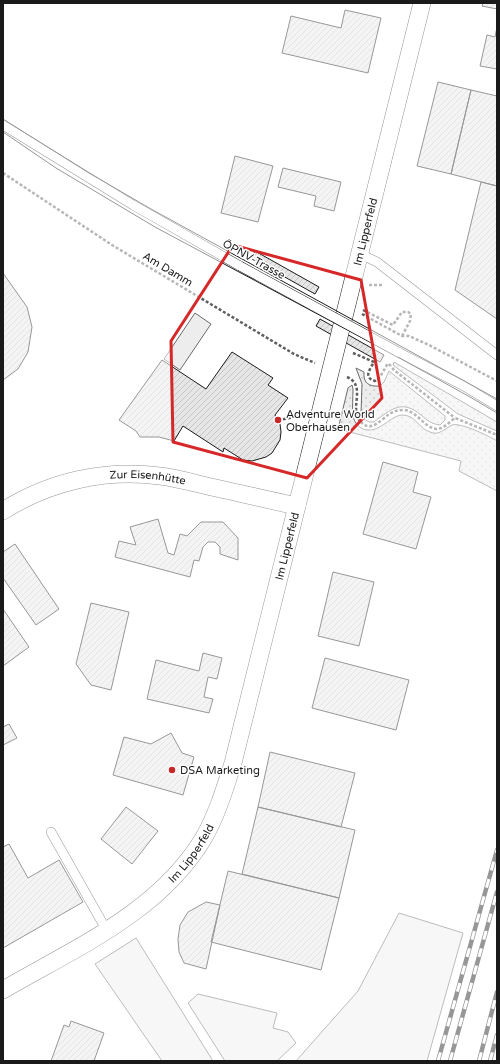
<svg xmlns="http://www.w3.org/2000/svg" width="500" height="1064" viewBox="0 0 500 1064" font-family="'Varela Round',sans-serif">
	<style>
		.grass { fill: url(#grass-dots); stroke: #6a6a6a }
		.pitch { fill: #ededed; stroke: #6a6a6a }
		.building { fill: url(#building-hatch); stroke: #1a1a1a }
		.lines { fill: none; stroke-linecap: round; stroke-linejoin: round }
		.service-casing { stroke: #1a1a1a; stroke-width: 10 }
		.minor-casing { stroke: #1a1a1a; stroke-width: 18 }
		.path { stroke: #5f5f5f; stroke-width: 2.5; stroke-dasharray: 3 2; stroke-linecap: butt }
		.service { stroke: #fff; stroke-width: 9 }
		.minor { stroke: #fff; stroke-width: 17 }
		.tram { stroke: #1a1a1a; stroke-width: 1 }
		.rail-casing { stroke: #1a1a1a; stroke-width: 4.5 }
		.rail { stroke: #fff; stroke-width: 3; stroke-dasharray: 9; stroke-linecap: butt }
		.service-bridge-casing { stroke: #1a1a1a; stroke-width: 10; stroke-linecap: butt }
		.service-bridge { stroke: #fff; stroke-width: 9 }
		.marked { fill: none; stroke: #d62828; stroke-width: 3; stroke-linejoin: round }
		.poi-dot { fill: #c62828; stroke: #fff; stroke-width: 1.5 }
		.labels { text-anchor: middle; stroke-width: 3; stroke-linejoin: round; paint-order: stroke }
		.street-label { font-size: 11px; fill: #1a1a1a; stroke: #fff }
		.poi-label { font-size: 11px; fill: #1a1a1a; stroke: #fff; text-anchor: start }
	</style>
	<defs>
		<pattern id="grass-dots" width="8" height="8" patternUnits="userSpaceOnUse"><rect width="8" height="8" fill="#ededed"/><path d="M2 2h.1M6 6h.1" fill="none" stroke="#cbcbcb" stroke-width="1.8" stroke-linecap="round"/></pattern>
		<pattern id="building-hatch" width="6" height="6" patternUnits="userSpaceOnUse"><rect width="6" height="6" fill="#e6e6e6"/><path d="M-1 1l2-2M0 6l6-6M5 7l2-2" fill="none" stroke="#c5c5c5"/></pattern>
	</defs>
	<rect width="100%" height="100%" fill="#fff"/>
	<path class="grass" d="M 394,362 L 497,422 L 497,431 L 458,414 L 393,365 Z
		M 356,368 L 364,372 C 363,383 369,387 380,386 L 384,382 L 389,371 L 445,416 L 445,420 L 440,425 C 431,424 427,420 421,415 C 402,399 391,409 374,422 L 369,422 L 362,418 L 361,413 L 362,384 Z
		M 352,385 L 353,389 C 353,397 352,408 353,416 C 356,430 370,434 381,426 C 389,422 393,416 402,415 C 416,415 418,428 430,432 C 439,436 444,429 452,425 C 460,422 489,436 497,441 L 497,491 L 459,471 L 461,461 L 338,429 L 348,388 Z"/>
	<path class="pitch" d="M 195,313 L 211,324 L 180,370 L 164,359 Z
		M 399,913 L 463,933 L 427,1061 L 296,1061 L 358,991 Z
		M 136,938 L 213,1061 L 162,1061 L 95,964 Z
		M 198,994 L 277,1013 L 273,1028 L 288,1032 L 296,1043 L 277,1061 L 225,1061 L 188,1003 Z"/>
	<path class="building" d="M 483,3 L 497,3 L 497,9 L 482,6 Z
		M 345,10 L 381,18 L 368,73 L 282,53 L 291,16 L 341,28 Z
		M 497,27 L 497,69 L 480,66 L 487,35 L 495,37 Z
		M 438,82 L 471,90 L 451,174 L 417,166 Z
		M 471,90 L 497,96 L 497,186 L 451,174 Z
		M 235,156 L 273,166 L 258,222 L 221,213 Z
		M 283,168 L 341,182 L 334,211 L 314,206 L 316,196 L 278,187 Z
		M 481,182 L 497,186 L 497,319 L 455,290 Z
		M 255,251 L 319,287 L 315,294 L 251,258 Z
		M 3,273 L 27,307 L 32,327 L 28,352 L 18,369 L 3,380 Z
		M 320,319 L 384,355 L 380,362 L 316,326 Z
		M 232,352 L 273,378 L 268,385 L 288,398 L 275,415 L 280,424 L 281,432 L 280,440 L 272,453 L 266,457 L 252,461 L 243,460 L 224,448 L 223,452 L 183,426 L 174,441 L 159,437 L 140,437 L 136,431 L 119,420 L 162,360 L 206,389 Z
		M 383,462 L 418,472 L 413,492 L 431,497 L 416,549 L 363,534 Z
		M 158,519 L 168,553 L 174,555 L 180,534 L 187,536 L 201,522 L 223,522 L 238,538 L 238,560 L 220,554 L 220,547 L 215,542 L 208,542 L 203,547 L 199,561 L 194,560 L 190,577 L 115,557 L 119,541 L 136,545 L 130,527 Z
		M 15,544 L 59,609 L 36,625 L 3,578 L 3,552 Z
		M 333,572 L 374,582 L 359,646 L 318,636 Z
		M 91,603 L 129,612 L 111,690 L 91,685 L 76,664 Z
		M 3,609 L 29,647 L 3,666 Z
		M 203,653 L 222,658 L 217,679 L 208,677 L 204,697 L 213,699 L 209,713 L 147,699 L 156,660 L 199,671 Z
		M 325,658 L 409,680 L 396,730 L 312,708 Z
		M 9,724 L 17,738 L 3,745 L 3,727 Z
		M 171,733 L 182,753 L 194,757 L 183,795 L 113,775 L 124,737 L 151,744 Z
		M 270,752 L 355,773 L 341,827 L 258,807 Z
		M 126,807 L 158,831 L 132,864 L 101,839 Z
		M 258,807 L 355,830 L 339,898 L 242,874 Z
		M 9,844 L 28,878 L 59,860 L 83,902 L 3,948 L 3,847 Z
		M 228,871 L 339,898 L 321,970 L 211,942 Z
		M 206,902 L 220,905 L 206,969 L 184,963 L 179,952 L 178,939 L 180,925 L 188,912 Z
		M 71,1021 L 104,1033 L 94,1061 L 51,1061 L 64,1025 L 69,1027 Z"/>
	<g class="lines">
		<defs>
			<path id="service" d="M 3,125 L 133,205 L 240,266
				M 360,254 L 377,262 L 497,355
				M 398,352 L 464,386 L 497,406
				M 51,832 L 107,931"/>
			<g id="minor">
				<path id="s1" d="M 3,511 C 50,481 105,469 160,476 C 177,478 194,483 211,487 C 240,493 268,500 297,506"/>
				<path id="s2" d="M 3,990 C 75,948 158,913 203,839 C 217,815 225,788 233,763 L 422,3"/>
			</g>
		</defs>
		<use href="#service" class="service-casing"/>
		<use href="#minor" class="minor-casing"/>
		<path class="path" d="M 3,173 L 112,245 L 294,354 L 315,363
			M 369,285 L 384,285
			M 363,310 L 393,325 L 402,312 L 408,312 L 411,314 L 410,321 L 402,336
			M 362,314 L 402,336 L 409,336 L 429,345 L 497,381
			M 353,353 L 374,362 C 370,369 363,378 375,381 L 380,377 L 388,363
			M 389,364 L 394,370 L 455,418
			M 347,377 C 368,386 347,410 362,423 C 371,432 381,420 388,415 C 392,412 397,410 403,410 C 419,410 428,436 443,427 C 447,425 451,421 455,418 L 497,435
			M 278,420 L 302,416"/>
		<use href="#service" class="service"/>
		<use href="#minor" class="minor"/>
		<path class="tram" d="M 3,119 L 89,173 L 151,209 L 497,399
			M 3,132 L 56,168 L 155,227 L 396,356 L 470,397 L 497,413"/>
		<defs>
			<path id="rail" d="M 438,1061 L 497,850
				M 450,1061 L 497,892
				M 479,1061 L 497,992
				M 490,1061 L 497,1035"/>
		</defs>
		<use href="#rail" class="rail-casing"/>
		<use href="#rail" class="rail"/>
		<defs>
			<path id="service-bridge" d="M 240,266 L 398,352"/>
		</defs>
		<use href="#service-bridge" class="service-bridge-casing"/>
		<use href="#service-bridge" class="service-bridge"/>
	</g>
	<path d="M0 0H500V1064H0ZM 233,245 L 361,280 L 382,398 L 307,478 L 173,442 L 171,341 Z" fill="#fff" fill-opacity=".55" fill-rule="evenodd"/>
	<path class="marked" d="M 233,245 L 361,280 L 382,398 L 307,478 L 173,442 L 171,341 Z"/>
	<g class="poi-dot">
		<circle cx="278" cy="420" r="4"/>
		<circle cx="172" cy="770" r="4"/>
	</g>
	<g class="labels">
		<g class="street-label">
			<text dy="4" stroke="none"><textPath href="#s2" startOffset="883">Im Lipperfeld</textPath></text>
			<text transform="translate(254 259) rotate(29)" y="4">ÖPNV-Trasse</text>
			<text transform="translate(168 269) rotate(31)" y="4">Am Damm</text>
			<text dy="4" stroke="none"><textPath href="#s1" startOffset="152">Zur Eisenhütte</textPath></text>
			<text dy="4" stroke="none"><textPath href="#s2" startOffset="559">Im Lipperfeld</textPath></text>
			<text dy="4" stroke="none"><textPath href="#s2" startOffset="235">Im Lipperfeld</textPath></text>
		</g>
		<g class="poi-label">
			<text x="286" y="418">Adventure World<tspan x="286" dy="13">Oberhausen</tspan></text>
			<text x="180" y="774">DSA Marketing</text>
		</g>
	</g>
	<rect width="500" height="1064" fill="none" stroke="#1a1a1a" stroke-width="8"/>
</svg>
